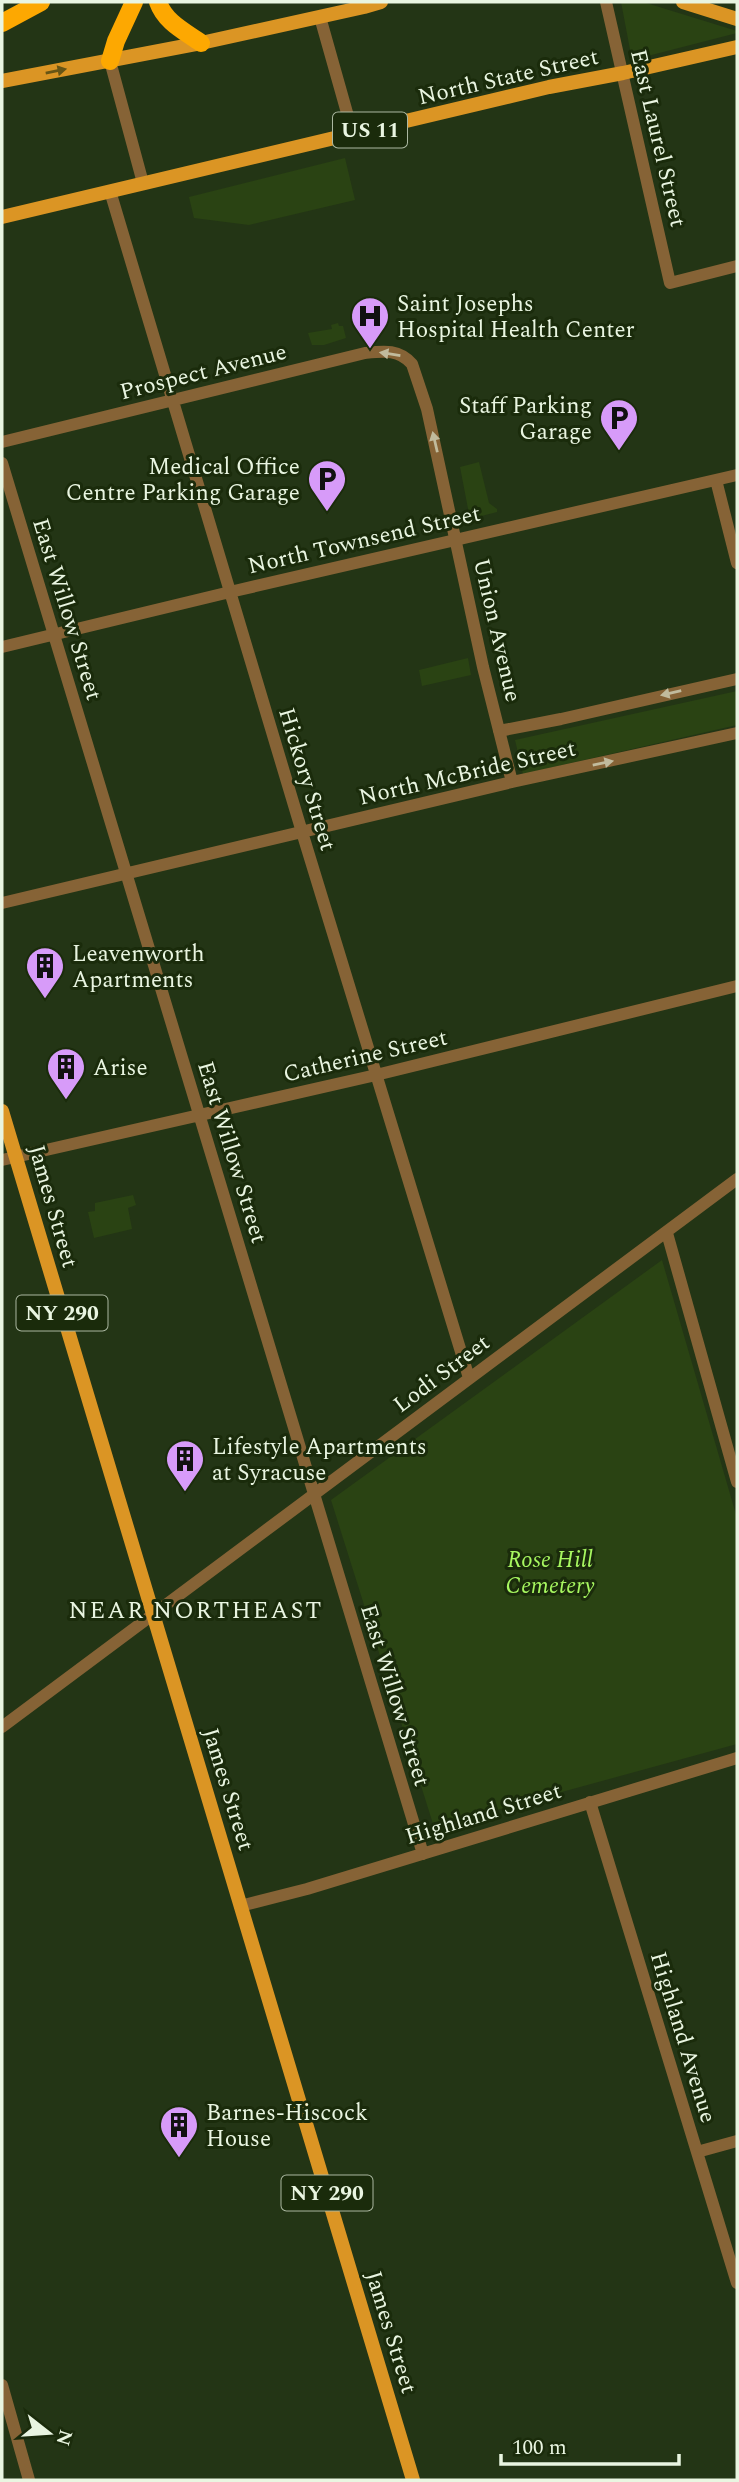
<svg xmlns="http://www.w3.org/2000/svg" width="739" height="2482" viewBox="0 0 739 2482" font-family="Spectral,serif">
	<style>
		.green { fill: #2a4313 }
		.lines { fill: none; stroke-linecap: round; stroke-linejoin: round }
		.minor { stroke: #866336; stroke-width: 12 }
		.major { stroke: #db9524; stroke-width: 14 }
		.highway { stroke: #fda801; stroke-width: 18 }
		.oneway { fill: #675515 }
		.oneway2 { fill: #c1bb9d }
		.labels { text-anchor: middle; stroke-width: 6; stroke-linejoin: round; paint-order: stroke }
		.shield { fill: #1a2b0b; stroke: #abb8a1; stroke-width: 2 }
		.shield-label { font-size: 21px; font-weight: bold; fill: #e9f5e1 }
		.street-label { font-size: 23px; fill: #e9f5e1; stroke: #1a2b0b }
		.poi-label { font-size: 23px; fill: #e9f5e1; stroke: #1a2b0b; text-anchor: start }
		.park-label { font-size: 23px; font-style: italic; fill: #a7f760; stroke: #1a2b0b }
		.neighbourhood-label { font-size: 24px; letter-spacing: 2px; fill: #e9f5e1; stroke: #1a2b0b }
	</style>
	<rect width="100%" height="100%" fill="#233515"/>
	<path class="green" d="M 621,2 L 643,2 L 737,31 L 737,33 L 632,60 Z
		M 345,158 L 355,200 L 249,225 L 194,218 L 189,197 Z
		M 338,323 L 339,326 L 343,326 L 346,338 L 324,345 L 312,345 L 308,333 L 332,329 L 331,325 Z
		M 479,462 L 489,503 L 497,509 L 497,512 L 470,519 L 460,467 Z
		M 468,658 L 471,675 L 422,686 L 419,670 Z
		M 737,691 L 737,725 L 523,774 L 515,740 Z
		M 133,1195 L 136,1205 L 128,1208 L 132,1229 L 94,1238 L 88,1212 L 95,1211 L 95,1203 Z
		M 662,1260 L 737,1518 L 737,1744 L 434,1827 L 331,1500 Z"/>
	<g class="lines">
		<path class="minor" d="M 606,2 L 670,283 L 737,266
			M 320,17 L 353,134
			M 110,61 L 143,183
			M 110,191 L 302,832 L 469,1378
			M 2,442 L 365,353 C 384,351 399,349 412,364 L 427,409 L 483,667 L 512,782
			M 2,463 L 423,1854
			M 716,480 L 737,563
			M 2,647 L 230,592 L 737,475
			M 499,731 L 561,719 L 737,679
			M 2,903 L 512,782 L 737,733
			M 2,1160 L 376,1075 L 737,986
			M 667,1233 L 737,1482
			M 2,1727 L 737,1179
			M 590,1802 L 737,2283
			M 240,1906 L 307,1889 L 737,1758
			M 697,2152 L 737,2141
			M 2,2385 L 29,2480"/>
		<path class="major" d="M 683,2 L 737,19
			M 2,81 L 201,43 L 364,7 L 381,2
			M 2,217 L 549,87 L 623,73 L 737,47
			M 2,1111 L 413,2480"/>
		<path class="highway" d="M 158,2 C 165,22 184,31 201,43
			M 2,23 L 41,2
			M 110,61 L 116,41 L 134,2"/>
	</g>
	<defs><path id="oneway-solid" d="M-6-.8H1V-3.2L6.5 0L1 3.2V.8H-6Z" transform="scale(1.75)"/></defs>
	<use class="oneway" href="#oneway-solid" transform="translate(56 71) rotate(-11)"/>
	<g class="oneway2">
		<use href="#oneway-solid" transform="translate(390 354) rotate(-171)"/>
		<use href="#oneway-solid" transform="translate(435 442) rotate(-103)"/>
		<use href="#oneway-solid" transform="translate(671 693) rotate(167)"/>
		<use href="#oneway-solid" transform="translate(603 763) rotate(-12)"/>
	</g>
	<defs>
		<symbol id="hospital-pin" viewBox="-11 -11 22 30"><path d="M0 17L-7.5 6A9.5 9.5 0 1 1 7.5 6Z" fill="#d79bf9" stroke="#1a2b0b"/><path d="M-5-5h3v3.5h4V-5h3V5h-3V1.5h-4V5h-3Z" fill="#111"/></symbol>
		<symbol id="parking-pin" viewBox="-11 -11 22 30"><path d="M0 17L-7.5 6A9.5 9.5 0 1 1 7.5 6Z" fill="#d79bf9" stroke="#1a2b0b"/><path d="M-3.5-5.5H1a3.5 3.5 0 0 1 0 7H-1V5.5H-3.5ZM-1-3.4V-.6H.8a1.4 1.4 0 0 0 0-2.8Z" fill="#111"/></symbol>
		<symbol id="building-pin" viewBox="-11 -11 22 30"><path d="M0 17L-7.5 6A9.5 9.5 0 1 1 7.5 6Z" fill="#d79bf9" stroke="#1a2b0b"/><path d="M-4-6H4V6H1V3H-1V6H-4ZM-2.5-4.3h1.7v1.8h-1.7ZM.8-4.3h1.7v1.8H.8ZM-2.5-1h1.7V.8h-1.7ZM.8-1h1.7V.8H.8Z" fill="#111"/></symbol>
	</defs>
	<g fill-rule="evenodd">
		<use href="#hospital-pin" x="348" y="294" width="44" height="60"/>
		<use href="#parking-pin" x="597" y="396" width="44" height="60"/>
		<use href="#parking-pin" x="305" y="457" width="44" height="60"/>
		<use href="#building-pin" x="23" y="944" width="44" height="60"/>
		<use href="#building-pin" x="44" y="1045" width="44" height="60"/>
		<use href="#building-pin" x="163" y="1437" width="44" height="60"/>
		<use href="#building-pin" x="157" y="2103" width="44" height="60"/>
	</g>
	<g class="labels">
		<g class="shield">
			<rect x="333" y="112.5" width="74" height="35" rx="5"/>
			<rect x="16.5" y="1295.5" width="91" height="35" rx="5"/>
			<rect x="281.5" y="2175.5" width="91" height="35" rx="5"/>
		</g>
		<g class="shield-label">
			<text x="370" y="137">US 11</text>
			<text x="62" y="1320">NY 290</text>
			<text x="327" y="2200">NY 290</text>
		</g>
		<g class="street-label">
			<text transform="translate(508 76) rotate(-13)" y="8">North State Street</text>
			<text transform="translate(659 138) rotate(77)" y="8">East Laurel Street</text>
			<text transform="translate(203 371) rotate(-14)" y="8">Prospect Avenue</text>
			<text transform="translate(364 539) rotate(-13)" y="8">North Townsend Street</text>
			<text transform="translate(68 609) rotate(73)" y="8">East Willow Street</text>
			<text transform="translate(498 630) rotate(77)" y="8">Union Avenue</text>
			<text transform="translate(467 772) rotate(-13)" y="8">North McBride Street</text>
			<text transform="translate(308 779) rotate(73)" y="8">Hickory Street</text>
			<text transform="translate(365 1055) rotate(-13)" y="8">Catherine Street</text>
			<text transform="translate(233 1152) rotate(73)" y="8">East Willow Street</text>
			<text transform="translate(54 1206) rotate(74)" y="8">James Street</text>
			<text transform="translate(441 1373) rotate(-37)" y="8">Lodi Street</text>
			<text transform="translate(396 1695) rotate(73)" y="8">East Willow Street</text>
			<text transform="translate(229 1789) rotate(73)" y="8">James Street</text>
			<text transform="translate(483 1813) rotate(-17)" y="8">Highland Street</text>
			<text transform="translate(684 2037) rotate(73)" y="8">Highland Avenue</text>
			<text transform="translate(392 2332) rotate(73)" y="8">James Street</text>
		</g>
		<g class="poi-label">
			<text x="397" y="311">Saint Josephs<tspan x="397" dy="26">Hospital Health Center</tspan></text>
			<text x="592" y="413" text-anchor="end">Staff Parking<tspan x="592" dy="26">Garage</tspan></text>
			<text x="300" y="474" text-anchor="end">Medical Office<tspan x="300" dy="26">Centre Parking Garage</tspan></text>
			<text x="72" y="961">Leavenworth<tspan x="72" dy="26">Apartments</tspan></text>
			<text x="93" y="1075">Arise</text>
			<text x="212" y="1454">Lifestyle Apartments<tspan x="212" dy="26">at Syracuse</tspan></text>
			<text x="206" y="2120">Barnes-Hiscock<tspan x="206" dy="26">House</tspan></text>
		</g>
		<g class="park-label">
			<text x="550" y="1567">Rose Hill<tspan x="550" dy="26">Cemetery</tspan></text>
		</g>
		<g class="neighbourhood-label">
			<text x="196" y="1618">NEAR NORTHEAST</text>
		</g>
	</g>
	<rect width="739" height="2482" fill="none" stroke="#e9f5e1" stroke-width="7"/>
	<g transform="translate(49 2433) rotate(107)" stroke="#1a2b0b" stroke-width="5" paint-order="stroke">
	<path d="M0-5L12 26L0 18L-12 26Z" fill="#e9f5e1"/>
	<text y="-10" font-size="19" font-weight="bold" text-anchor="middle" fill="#e9f5e1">N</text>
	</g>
	<path d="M501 2454v10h178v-10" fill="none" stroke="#e9f5e1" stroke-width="3.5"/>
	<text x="512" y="2454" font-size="21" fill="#e9f5e1" stroke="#1a2b0b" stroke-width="5" paint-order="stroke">100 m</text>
</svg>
